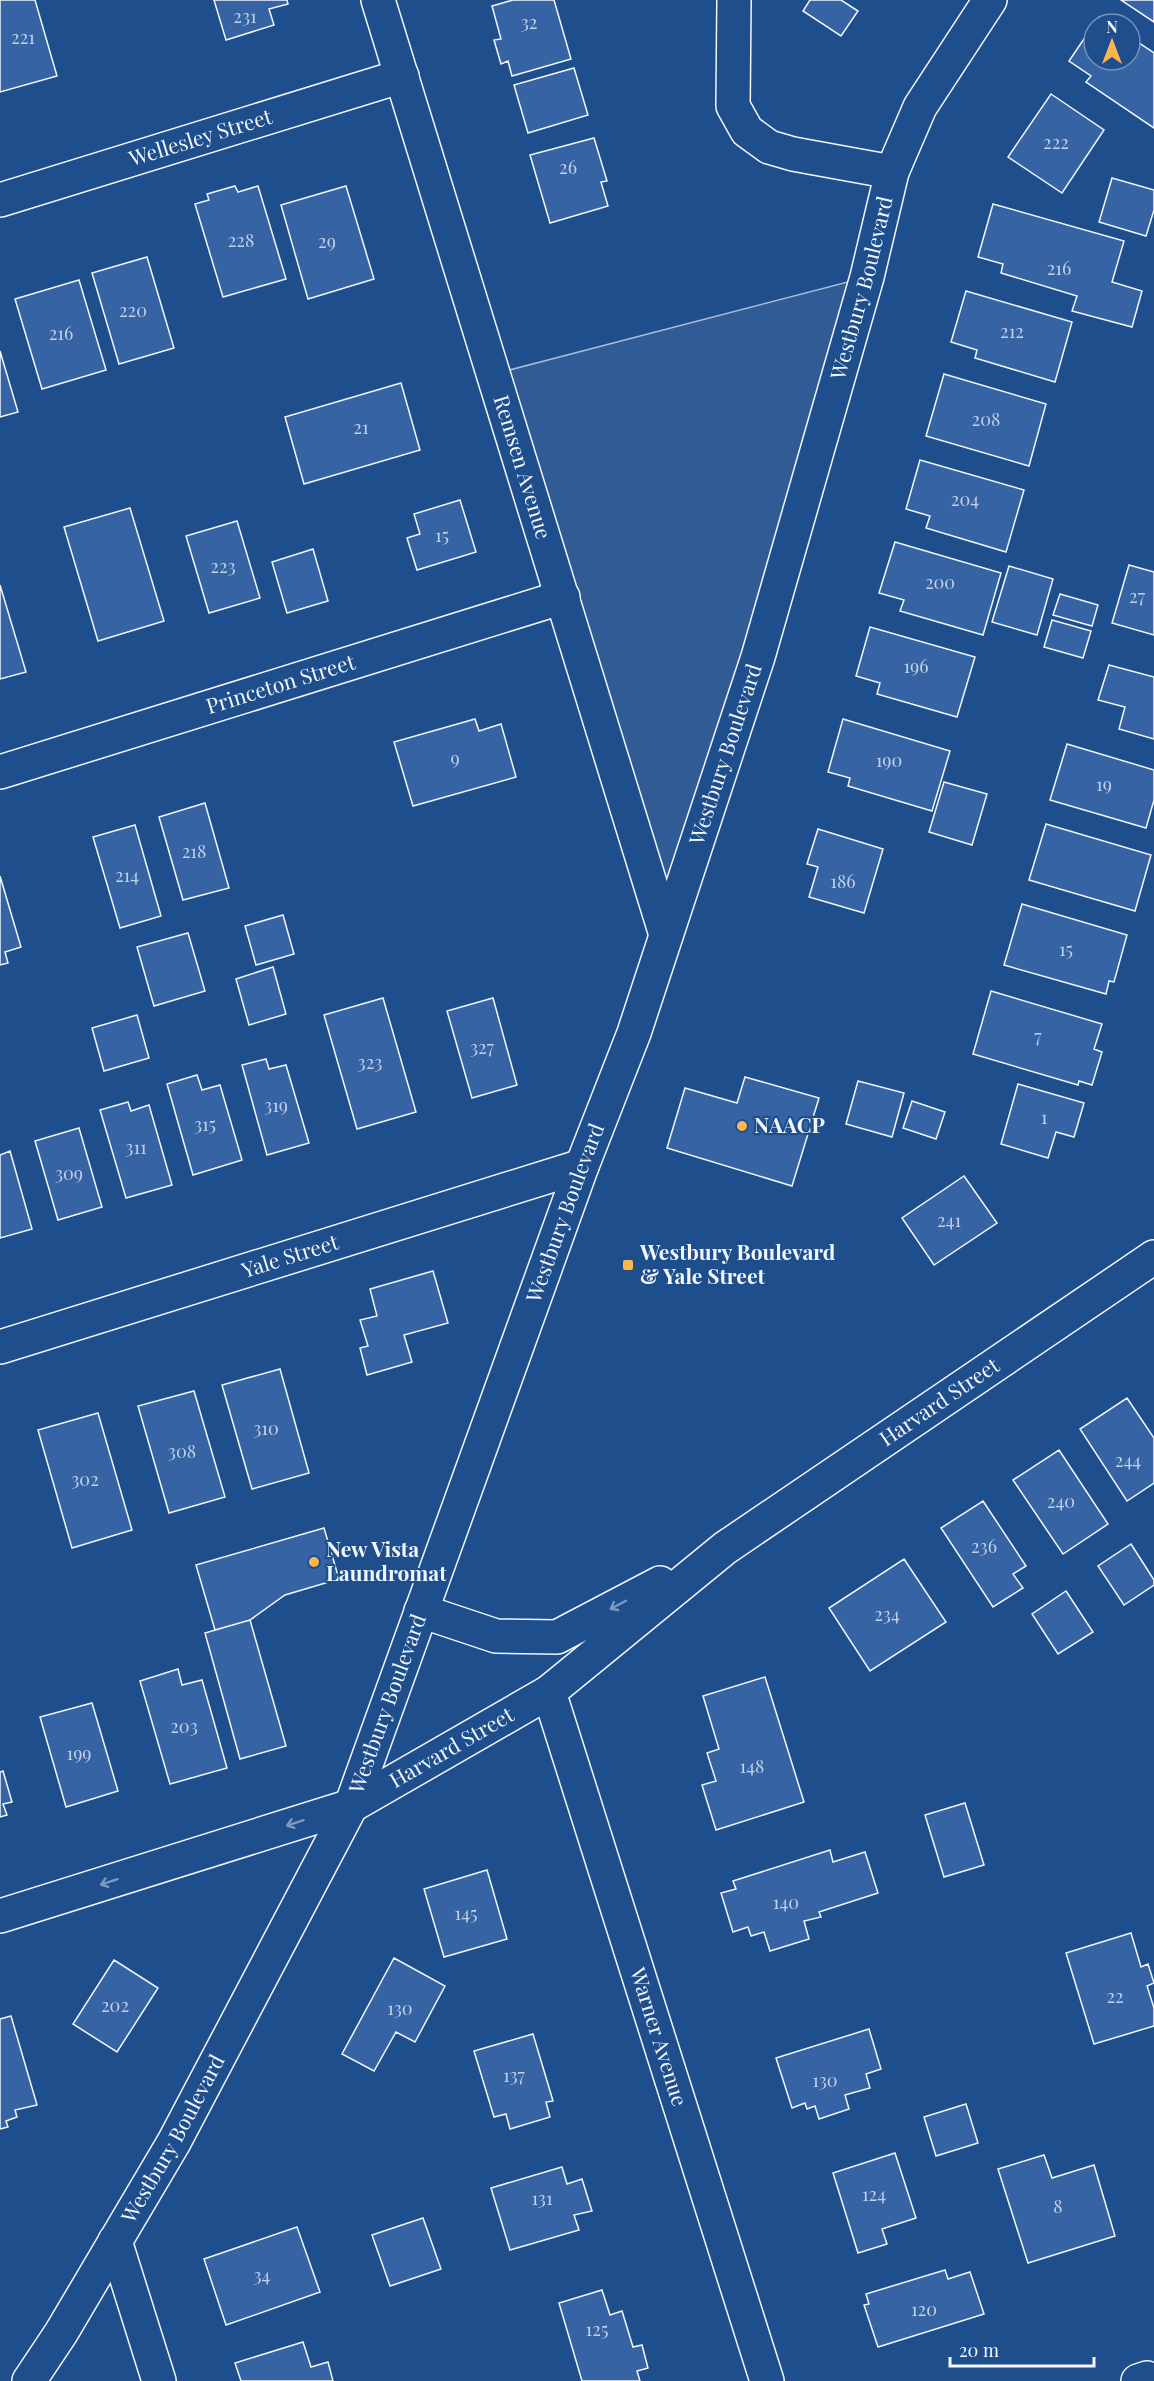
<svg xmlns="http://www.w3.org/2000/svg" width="1154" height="2381" viewBox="0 0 1154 2381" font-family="'Playfair Display',serif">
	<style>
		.built { fill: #305b95; stroke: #a8bbd7; stroke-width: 1.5 }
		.building { fill: #3563a3; stroke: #f2f6ff; stroke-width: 1.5 }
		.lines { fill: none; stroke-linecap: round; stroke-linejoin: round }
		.minor-casing { stroke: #f2f6ff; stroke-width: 36 }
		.minor { stroke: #1f4e8c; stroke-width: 33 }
		.oneway { stroke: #7e9ac0 }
		.poi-dot { fill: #ffb74d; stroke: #1f4e8c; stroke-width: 2 }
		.labels { text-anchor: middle; stroke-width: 4.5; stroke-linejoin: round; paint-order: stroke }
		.number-label { font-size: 18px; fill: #c3d1e8 }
		.street-label { font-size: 21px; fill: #f2f6ff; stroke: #1f4e8c }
		.poi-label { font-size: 21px; font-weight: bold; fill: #f2f6ff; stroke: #1f4e8c; text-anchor: start }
	</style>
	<rect width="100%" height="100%" fill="#1f4e8c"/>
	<path class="built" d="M 867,277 L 666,935 L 494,374 Z"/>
	<path class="building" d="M 0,0 L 35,0 L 57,76 L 0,92 Z
		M 214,0 L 287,0 L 288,4 L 269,9 L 274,25 L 226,40 Z
		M 513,0 L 554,0 L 571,59 L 512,76 L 508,61 L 501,64 L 494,40 L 501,39 L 492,6 Z
		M 810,0 L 841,0 L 858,11 L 841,36 L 803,11 Z
		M 1121,0 L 1154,0 L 1154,22 Z
		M 1099,17 L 1110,24 L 1094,24 Z
		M 1094,24 L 1094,60 L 1130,60 L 1130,37 L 1154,53 L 1154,128 L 1086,82 L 1091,76 L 1069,61 Z
		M 574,68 L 588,115 L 528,133 L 514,85 Z
		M 1051,94 L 1104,130 L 1062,193 L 1008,157 Z
		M 594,138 L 607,181 L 601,182 L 608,206 L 550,223 L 530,155 Z
		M 1112,178 L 1154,190 L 1154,210 L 1146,236 L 1099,222 Z
		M 235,186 L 238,192 L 258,186 L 286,279 L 223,297 L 195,204 L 209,200 L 207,194 Z
		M 346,186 L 374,279 L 308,299 L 281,205 Z
		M 993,204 L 1124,241 L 1112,282 L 1142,291 L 1132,327 L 1072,311 L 1077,296 L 1001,273 L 1003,264 L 978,257 Z
		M 147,257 L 174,348 L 119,364 L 92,273 Z
		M 79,280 L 106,370 L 42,389 L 15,299 Z
		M 966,291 L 1072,322 L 1055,382 L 975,358 L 977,350 L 951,342 Z
		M 0,351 L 18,412 L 0,417 Z
		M 944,374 L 1046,404 L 1029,466 L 926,436 Z
		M 401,383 L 420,450 L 304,484 L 285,417 Z
		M 920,460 L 1024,490 L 1006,552 L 926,528 L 930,516 L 906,509 Z
		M 460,500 L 476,552 L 417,570 L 407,538 L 420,534 L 414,514 Z
		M 130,508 L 164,621 L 98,641 L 64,527 Z
		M 237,521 L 260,598 L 209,613 L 186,536 Z
		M 895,542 L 1001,573 L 983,635 L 900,611 L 904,600 L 879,593 Z
		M 313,549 L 328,601 L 287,613 L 272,562 Z
		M 1129,565 L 1154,572 L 1154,635 L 1112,623 Z
		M 1009,566 L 1053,579 L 1037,635 L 992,622 Z
		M 0,585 L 26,672 L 0,679 Z
		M 1060,594 L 1098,605 L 1092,626 L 1053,615 Z
		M 1052,620 L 1091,631 L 1083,658 L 1044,647 Z
		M 870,627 L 975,657 L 957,717 L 877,694 L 880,683 L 856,676 Z
		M 1109,665 L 1154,677 L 1154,739 L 1119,729 L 1125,707 L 1098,700 Z
		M 475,719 L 479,731 L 501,724 L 516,777 L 413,806 L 394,742 Z
		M 843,719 L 950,751 L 932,811 L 848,786 L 850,778 L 828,772 Z
		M 1067,744 L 1154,770 L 1154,800 L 1146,828 L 1050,800 Z
		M 944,782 L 987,794 L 972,845 L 929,832 Z
		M 205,803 L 229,888 L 183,900 L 159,817 Z
		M 1046,824 L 1151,855 L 1135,911 L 1029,880 Z
		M 135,825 L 161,916 L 120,928 L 93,837 Z
		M 818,829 L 883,849 L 864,913 L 809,897 L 818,867 L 807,864 Z
		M 0,876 L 21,947 L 5,952 L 8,963 L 0,965 Z
		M 1022,904 L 1127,935 L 1114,982 L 1109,981 L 1106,994 L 1004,965 Z
		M 283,915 L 294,954 L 256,965 L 245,926 Z
		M 188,933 L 205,991 L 154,1006 L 137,947 Z
		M 273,967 L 286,1014 L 249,1025 L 236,979 Z
		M 991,991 L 1102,1024 L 1094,1049 L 1102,1052 L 1092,1085 L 1079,1081 L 1078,1085 L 973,1054 Z
		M 383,998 L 416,1112 L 357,1129 L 324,1015 Z
		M 493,998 L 517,1085 L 472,1098 L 447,1011 Z
		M 137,1015 L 149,1058 L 104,1071 L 92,1028 Z
		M 266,1059 L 269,1069 L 286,1065 L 309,1143 L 267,1155 L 242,1065 Z
		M 197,1075 L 202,1090 L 220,1085 L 242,1160 L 193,1175 L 167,1084 Z
		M 745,1077 L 819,1098 L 792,1186 L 667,1148 L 685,1088 L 737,1103 Z
		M 858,1081 L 904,1093 L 892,1137 L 846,1124 Z
		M 1018,1084 L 1084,1103 L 1074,1137 L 1056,1132 L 1048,1158 L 1001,1144 Z
		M 912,1101 L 945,1112 L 936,1139 L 903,1128 Z
		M 128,1102 L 131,1111 L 149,1105 L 172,1185 L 126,1198 L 100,1110 Z
		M 79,1128 L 102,1207 L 58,1220 L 35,1141 Z
		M 10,1151 L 32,1229 L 0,1238 L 0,1155 Z
		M 964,1176 L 997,1223 L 934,1265 L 902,1218 Z
		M 433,1271 L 448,1323 L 404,1335 L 412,1362 L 367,1375 L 360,1348 L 368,1346 L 360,1320 L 377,1316 L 370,1289 Z
		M 280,1369 L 309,1473 L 252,1489 L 222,1385 Z
		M 194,1391 L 225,1497 L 169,1513 L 138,1406 Z
		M 1127,1398 L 1154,1438 L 1154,1483 L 1127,1501 L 1080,1429 Z
		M 98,1413 L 132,1530 L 72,1548 L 38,1430 Z
		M 1059,1450 L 1108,1524 L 1063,1554 L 1013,1480 Z
		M 983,1501 L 1026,1566 L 1013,1574 L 1023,1588 L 993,1607 L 941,1528 Z
		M 324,1528 L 339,1579 L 285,1595 L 250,1620 L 215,1630 L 196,1565 Z
		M 1131,1544 L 1154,1580 L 1154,1585 L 1124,1605 L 1098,1566 Z
		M 904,1559 L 946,1622 L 870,1671 L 829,1608 Z
		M 1066,1591 L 1093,1632 L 1058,1654 L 1032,1614 Z
		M 250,1620 L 286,1746 L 240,1759 L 205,1633 Z
		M 178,1669 L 182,1685 L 202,1680 L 227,1768 L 170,1784 L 140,1681 Z
		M 765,1677 L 804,1802 L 716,1830 L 702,1785 L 716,1781 L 707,1753 L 719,1749 L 703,1696 Z
		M 92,1703 L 118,1791 L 66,1807 L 40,1717 Z
		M 3,1771 L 12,1802 L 3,1804 L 7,1815 L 0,1817 L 0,1772 Z
		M 965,1803 L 984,1865 L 944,1877 L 925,1815 Z
		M 830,1850 L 833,1862 L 865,1852 L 878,1893 L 819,1912 L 821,1917 L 804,1921 L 809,1939 L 770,1951 L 764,1932 L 751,1936 L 748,1927 L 733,1932 L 721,1893 L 736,1889 L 733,1881 Z
		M 487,1870 L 507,1939 L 444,1957 L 424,1889 Z
		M 1131,1933 L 1141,1967 L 1148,1964 L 1154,1983 L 1147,1986 L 1154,2008 L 1154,2026 L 1094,2044 L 1066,1953 Z
		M 394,1958 L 445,1986 L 415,2042 L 396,2032 L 374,2071 L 342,2054 Z
		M 114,1960 L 158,1988 L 117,2052 L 73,2024 Z
		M 11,2016 L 37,2105 L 15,2110 L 17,2117 L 6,2121 L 8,2127 L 0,2129 L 0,2019 Z
		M 869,2029 L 881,2069 L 866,2074 L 870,2088 L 845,2095 L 849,2109 L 819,2119 L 815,2106 L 807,2109 L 805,2103 L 792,2108 L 776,2058 Z
		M 533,2034 L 553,2101 L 546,2102 L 550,2117 L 510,2129 L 506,2114 L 494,2117 L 474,2051 Z
		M 966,2104 L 978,2143 L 936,2156 L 924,2117 Z
		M 895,2153 L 916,2218 L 882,2229 L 887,2244 L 858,2253 L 833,2173 Z
		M 1044,2155 L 1052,2178 L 1094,2165 L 1115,2236 L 1028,2263 L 998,2169 Z
		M 562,2167 L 567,2184 L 582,2179 L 592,2211 L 574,2215 L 579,2230 L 510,2250 L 491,2188 Z
		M 423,2218 L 441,2269 L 390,2286 L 372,2235 Z
		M 297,2227 L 320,2292 L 226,2325 L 204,2259 Z
		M 945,2270 L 948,2279 L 970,2272 L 984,2314 L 878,2347 L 864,2305 L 869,2304 L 866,2294 Z
		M 602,2290 L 610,2315 L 622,2311 L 633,2347 L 642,2345 L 648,2368 L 637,2371 L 640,2381 L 582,2381 L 559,2303 Z
		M 303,2342 L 311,2367 L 328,2362 L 333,2381 L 241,2381 L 235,2363 Z"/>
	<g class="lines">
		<defs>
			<g id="minor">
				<path id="s1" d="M 378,0 L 666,935"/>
				<path d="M 734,0 L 733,106 L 747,131 L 769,147 L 793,154 L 892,172"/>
				<path id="s2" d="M 0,200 L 402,76"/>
				<path id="s3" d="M 0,772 L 563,597"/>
				<path id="s4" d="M 0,1347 L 582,1166"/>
				<path d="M 421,1611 L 496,1636 L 557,1637 L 660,1583"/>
				<path id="s5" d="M 549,1692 L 767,2381"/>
				<path id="s6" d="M 0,1916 L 351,1806 L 549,1692 L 725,1548 L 1154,1257"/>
				<path d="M 115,2241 L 159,2381"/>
				<path id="s7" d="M 29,2381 L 61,2333 L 174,2142 L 351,1806 L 582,1166 L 634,1033 L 758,657 L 867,277 L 892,172 L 920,107 L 990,0"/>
				<path d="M 1138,2381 L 1147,2378"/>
			</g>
		</defs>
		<use href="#minor" class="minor-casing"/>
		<use href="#minor" class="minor"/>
	</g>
	<defs><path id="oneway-shaft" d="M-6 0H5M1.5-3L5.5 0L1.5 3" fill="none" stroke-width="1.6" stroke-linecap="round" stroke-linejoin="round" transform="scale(1.5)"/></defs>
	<g class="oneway">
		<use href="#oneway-shaft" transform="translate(618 1605) rotate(152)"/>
		<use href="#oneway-shaft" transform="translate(295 1823) rotate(162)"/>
		<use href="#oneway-shaft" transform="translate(109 1882) rotate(162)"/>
	</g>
	<g class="poi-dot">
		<circle cx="742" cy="1126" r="6"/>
		<rect x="622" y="1259" width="12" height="12" rx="3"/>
		<circle cx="314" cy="1562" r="6"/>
	</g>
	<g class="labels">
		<g class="number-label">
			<text x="245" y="23">231</text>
			<text x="529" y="29">32</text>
			<text x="23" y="44">221</text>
			<text x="1056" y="149">222</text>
			<text x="568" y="174">26</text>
			<text x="241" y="247">228</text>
			<text x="327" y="248">29</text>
			<text x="1059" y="275">216</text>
			<text x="133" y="317">220</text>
			<text x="1012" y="338">212</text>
			<text x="61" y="340">216</text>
			<text x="986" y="426">208</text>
			<text x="361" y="434">21</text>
			<text x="965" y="506">204</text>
			<text x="442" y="542">15</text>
			<text x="223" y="573">223</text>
			<text x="940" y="589">200</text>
			<text x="1137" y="603">27</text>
			<text x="916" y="673">196</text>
			<text x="455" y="765">9</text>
			<text x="889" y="767">190</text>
			<text x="1104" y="791">19</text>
			<text x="194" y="858">218</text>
			<text x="127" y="882">214</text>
			<text x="843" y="888">186</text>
			<text x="1066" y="956">15</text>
			<text x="1038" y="1043">7</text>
			<text x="482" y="1054">327</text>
			<text x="370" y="1069">323</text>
			<text x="276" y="1112">319</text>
			<text x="1044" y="1124">1</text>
			<text x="205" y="1131">315</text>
			<text x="136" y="1154">311</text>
			<text x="69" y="1180">309</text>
			<text x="949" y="1227">241</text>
			<text x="266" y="1435">310</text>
			<text x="182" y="1458">308</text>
			<text x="1128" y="1467">244</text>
			<text x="85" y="1486">302</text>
			<text x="1061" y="1508">240</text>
			<text x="984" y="1553">236</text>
			<text x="887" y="1621">234</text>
			<text x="184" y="1733">203</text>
			<text x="79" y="1760">199</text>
			<text x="752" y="1773">148</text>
			<text x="786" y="1909">140</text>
			<text x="466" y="1920">145</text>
			<text x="1115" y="2003">22</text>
			<text x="115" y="2012">202</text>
			<text x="400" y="2015">130</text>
			<text x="514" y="2082">137</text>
			<text x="825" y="2087">130</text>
			<text x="874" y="2201">124</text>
			<text x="542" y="2205">131</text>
			<text x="1058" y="2213">8</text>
			<text x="262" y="2282">34</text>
			<text x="924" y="2316">120</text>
			<text x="597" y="2336">125</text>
		</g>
		<g class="street-label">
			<text dy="7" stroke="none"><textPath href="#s2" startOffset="210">Wellesley Street</textPath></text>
			<text dy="7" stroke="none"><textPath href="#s7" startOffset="2262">Westbury Boulevard</textPath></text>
			<text dy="7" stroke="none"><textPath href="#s1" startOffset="489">Remsen Avenue</textPath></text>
			<text dy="7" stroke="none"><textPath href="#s3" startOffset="294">Princeton Street</textPath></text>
			<text dy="7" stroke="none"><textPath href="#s7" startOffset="1776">Westbury Boulevard</textPath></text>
			<text dy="7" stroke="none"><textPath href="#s7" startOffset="1290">Westbury Boulevard</textPath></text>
			<text dy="7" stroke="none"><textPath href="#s4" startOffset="304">Yale Street</textPath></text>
			<text dy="7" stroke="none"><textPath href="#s6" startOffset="1083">Harvard Street</textPath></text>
			<text dy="7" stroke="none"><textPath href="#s7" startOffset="768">Westbury Boulevard</textPath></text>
			<text dy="7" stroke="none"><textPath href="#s6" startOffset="484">Harvard Street</textPath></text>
			<text dy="7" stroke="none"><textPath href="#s5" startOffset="362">Warner Avenue</textPath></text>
			<text dy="7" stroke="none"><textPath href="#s7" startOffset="282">Westbury Boulevard</textPath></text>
		</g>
		<g class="poi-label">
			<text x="754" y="1133">NAACP</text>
			<text x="640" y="1260">Westbury Boulevard<tspan x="640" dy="24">&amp; Yale Street</tspan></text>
			<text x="326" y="1557">New Vista<tspan x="326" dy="24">Laundromat</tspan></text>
		</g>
	</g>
	<g transform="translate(1112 42)"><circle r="28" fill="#1f4e8c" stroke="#7391ba" stroke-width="1.5"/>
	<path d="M0-4.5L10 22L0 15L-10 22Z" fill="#ffb74d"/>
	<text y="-9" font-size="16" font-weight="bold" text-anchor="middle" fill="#f2f6ff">N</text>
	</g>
	<path d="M950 2357v9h144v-9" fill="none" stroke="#f2f6ff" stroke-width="3"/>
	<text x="959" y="2357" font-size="18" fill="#f2f6ff" stroke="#1f4e8c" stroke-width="4.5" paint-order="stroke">20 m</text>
</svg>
